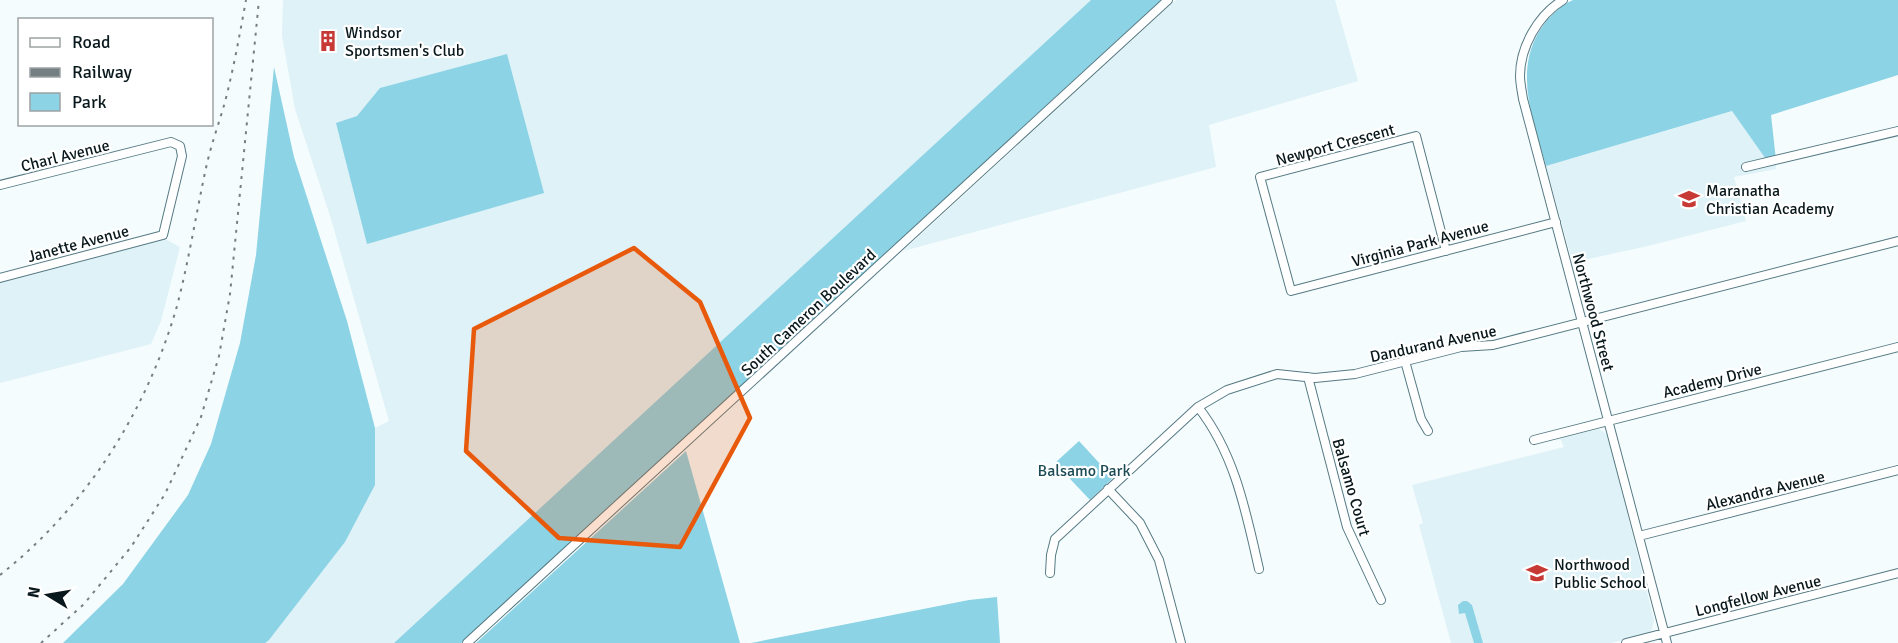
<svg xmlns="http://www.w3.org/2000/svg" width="1898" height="643" viewBox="0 0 1898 643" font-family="Signika,sans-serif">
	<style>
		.built { fill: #dff2f7 }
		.green { fill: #8bd3e5 }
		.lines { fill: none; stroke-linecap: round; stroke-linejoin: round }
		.street-casing { stroke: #567a83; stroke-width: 10 }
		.street { stroke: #fff; stroke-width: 8 }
		.rail { stroke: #737f82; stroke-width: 2; stroke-dasharray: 3 6; stroke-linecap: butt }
		.marked { fill: #e8590c; fill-opacity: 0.2; stroke: #e8590c; stroke-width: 4.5; stroke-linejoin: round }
		.labels { text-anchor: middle; stroke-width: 4.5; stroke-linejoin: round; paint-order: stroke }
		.poi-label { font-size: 16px; fill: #09181c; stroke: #fff; text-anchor: start }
		.street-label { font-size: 16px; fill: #09181c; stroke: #fff }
		.park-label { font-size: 16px; fill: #1c4b55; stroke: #fff }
	</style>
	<rect width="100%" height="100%" fill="#f4fcfe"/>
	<path class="built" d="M 283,0 L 1091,0 L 394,643 L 265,643 L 269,640 L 345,542 L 375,485 L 375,428 L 389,421 L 331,219 L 295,109 L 282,36 Z
		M 1176,0 L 1335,0 L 1358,81 L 1209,125 L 1216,167 L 903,251 Z
		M 1733,111 L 1768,162 L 1776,160 L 1776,169 L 1734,177 L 1746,221 L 1648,246 L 1579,261 L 1573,264 L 1546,166 Z
		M 165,239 L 180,247 L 161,321 L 151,344 L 0,383 L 0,282 Z
		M 1599,429 L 1604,432 L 1608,437 L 1654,620 L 1652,629 L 1648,634 L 1611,643 L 1451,643 L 1419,525 L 1423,523 L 1412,485 L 1564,447 L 1560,438 Z"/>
	<path class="green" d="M 1091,0 L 1161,0 L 461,643 L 394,643 Z
		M 1573,0 L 1898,0 L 1898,75 L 1771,115 L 1776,160 L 1768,162 L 1732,111 L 1546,166 C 1533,119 1511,67 1545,23 C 1553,13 1562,5 1573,0 Z
		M 507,54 L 544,193 L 367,244 L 336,123 L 357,116 L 380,88 Z
		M 274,67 L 294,157 L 347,321 L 375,428 L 375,485 L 345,542 L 269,640 L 265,643 L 63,643 L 123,584 L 188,495 L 211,444 L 240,343 L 256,255 Z
		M 1079,441 L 1113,478 L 1090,500 L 1055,463 Z
		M 686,451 L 740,643 L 476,643 Z
		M 997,597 L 1000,643 L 751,643 L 969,600 Z
		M 1463,601 L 1467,601 L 1472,605 L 1483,643 L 1474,643 L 1465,613 L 1459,614 L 1458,605 Z"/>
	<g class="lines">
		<defs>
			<path id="street" d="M 1563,0 C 1538,15 1520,47 1520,76 C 1520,83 1522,92 1523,99 L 1667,643
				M 1746,167 L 1898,131
				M 0,185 L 171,142 L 180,146 L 182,156 L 163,235 L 0,278
				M 1446,251 L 1416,136 L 1260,177 L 1291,291 L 1556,222
				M 1405,361 L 1421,419 L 1428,431
				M 1308,377 L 1347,527 L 1381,600
				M 1198,407 C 1235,454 1246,512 1259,569
				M 1534,440 L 1898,347
				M 1108,489 L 1140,523 L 1159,560 L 1181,643
				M 1639,536 L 1898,470
				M 1050,573 L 1051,555 L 1055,539 L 1198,407 L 1227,390 L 1277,374 L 1315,378 L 1355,374 L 1461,347 L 1493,345 L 1898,241
				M 467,643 L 1168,0
				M 1626,643 L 1898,573"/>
		</defs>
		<use href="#street" class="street-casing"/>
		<use href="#street" class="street"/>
		<path class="rail" d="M 0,575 C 86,507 147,411 177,306 C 189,260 196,214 206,168 C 211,144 220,121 226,98 C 234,66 240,33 246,0
			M 41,643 L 84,604 L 131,547 L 165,494 L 201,417 L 219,356 L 230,294 L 259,0"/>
	</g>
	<path class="marked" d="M 634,248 L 700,302 L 750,418 L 680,547 L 559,538 L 466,451 L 474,329 Z"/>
	<defs>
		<symbol id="building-bare" viewBox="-9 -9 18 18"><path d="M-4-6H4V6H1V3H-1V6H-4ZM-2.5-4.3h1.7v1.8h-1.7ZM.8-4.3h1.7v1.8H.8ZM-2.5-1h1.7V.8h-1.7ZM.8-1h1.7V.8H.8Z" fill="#c73935" stroke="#fff" stroke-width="2.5" paint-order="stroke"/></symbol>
		<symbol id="school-bare" viewBox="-9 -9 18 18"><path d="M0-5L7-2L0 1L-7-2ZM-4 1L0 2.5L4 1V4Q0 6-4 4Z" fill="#c73935" stroke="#fff" stroke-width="2.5" paint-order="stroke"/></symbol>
	</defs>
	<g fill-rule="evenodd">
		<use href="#building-bare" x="313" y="26" width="30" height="30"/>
		<use href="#school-bare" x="1674" y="184" width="30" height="30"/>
		<use href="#school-bare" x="1522" y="558" width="30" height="30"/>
	</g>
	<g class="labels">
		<g class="poi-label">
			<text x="345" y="38">Windsor<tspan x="345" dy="18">Sportsmen's Club</tspan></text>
			<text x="1706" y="196">Maranatha<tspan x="1706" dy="18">Christian Academy</tspan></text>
			<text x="1554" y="570">Northwood<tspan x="1554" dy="18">Public School</tspan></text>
		</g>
		<g class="street-label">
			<text transform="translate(1335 144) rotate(-15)" y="6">Newport Crescent</text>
			<text transform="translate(65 155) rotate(-14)" y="6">Charl Avenue</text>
			<text transform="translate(78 243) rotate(-15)" y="6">Janette Avenue</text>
			<text transform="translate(1420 243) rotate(-15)" y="6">Virginia Park Avenue</text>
			<text transform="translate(808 312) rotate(-43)" y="6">South Cameron Boulevard</text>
			<text transform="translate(1594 312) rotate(75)" y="6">Northwood Street</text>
			<text transform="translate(1433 343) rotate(-12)" y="6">Dandurand Avenue</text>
			<text transform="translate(1712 380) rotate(-14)" y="6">Academy Drive</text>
			<text transform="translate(1352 487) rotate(74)" y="6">Balsamo Court</text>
			<text transform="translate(1765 490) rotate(-14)" y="6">Alexandra Avenue</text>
			<text transform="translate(1758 595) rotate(-14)" y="6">Longfellow Avenue</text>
		</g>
		<g class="park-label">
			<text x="1084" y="476">Balsamo Park</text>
		</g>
	</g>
	<rect x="18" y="18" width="195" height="108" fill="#ffffff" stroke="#9da3a4" stroke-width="1.5"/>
	<rect x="30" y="38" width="30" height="9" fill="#ffffff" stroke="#9da3a4" stroke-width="1.5"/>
	<text x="72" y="48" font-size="18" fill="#09181c">Road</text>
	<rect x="30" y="68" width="30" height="9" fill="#737f82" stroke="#9da3a4" stroke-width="1.5"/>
	<text x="72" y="78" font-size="18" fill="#09181c">Railway</text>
	<rect x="30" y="93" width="30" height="18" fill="#8bd3e5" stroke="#9da3a4" stroke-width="1.5"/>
	<text x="72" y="108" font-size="18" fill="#09181c">Park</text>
	<g transform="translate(48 595) rotate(281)" stroke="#ffffff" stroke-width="4.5" paint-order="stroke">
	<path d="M0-4.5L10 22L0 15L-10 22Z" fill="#09181c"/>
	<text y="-9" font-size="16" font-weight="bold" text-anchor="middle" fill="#09181c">N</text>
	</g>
</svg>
